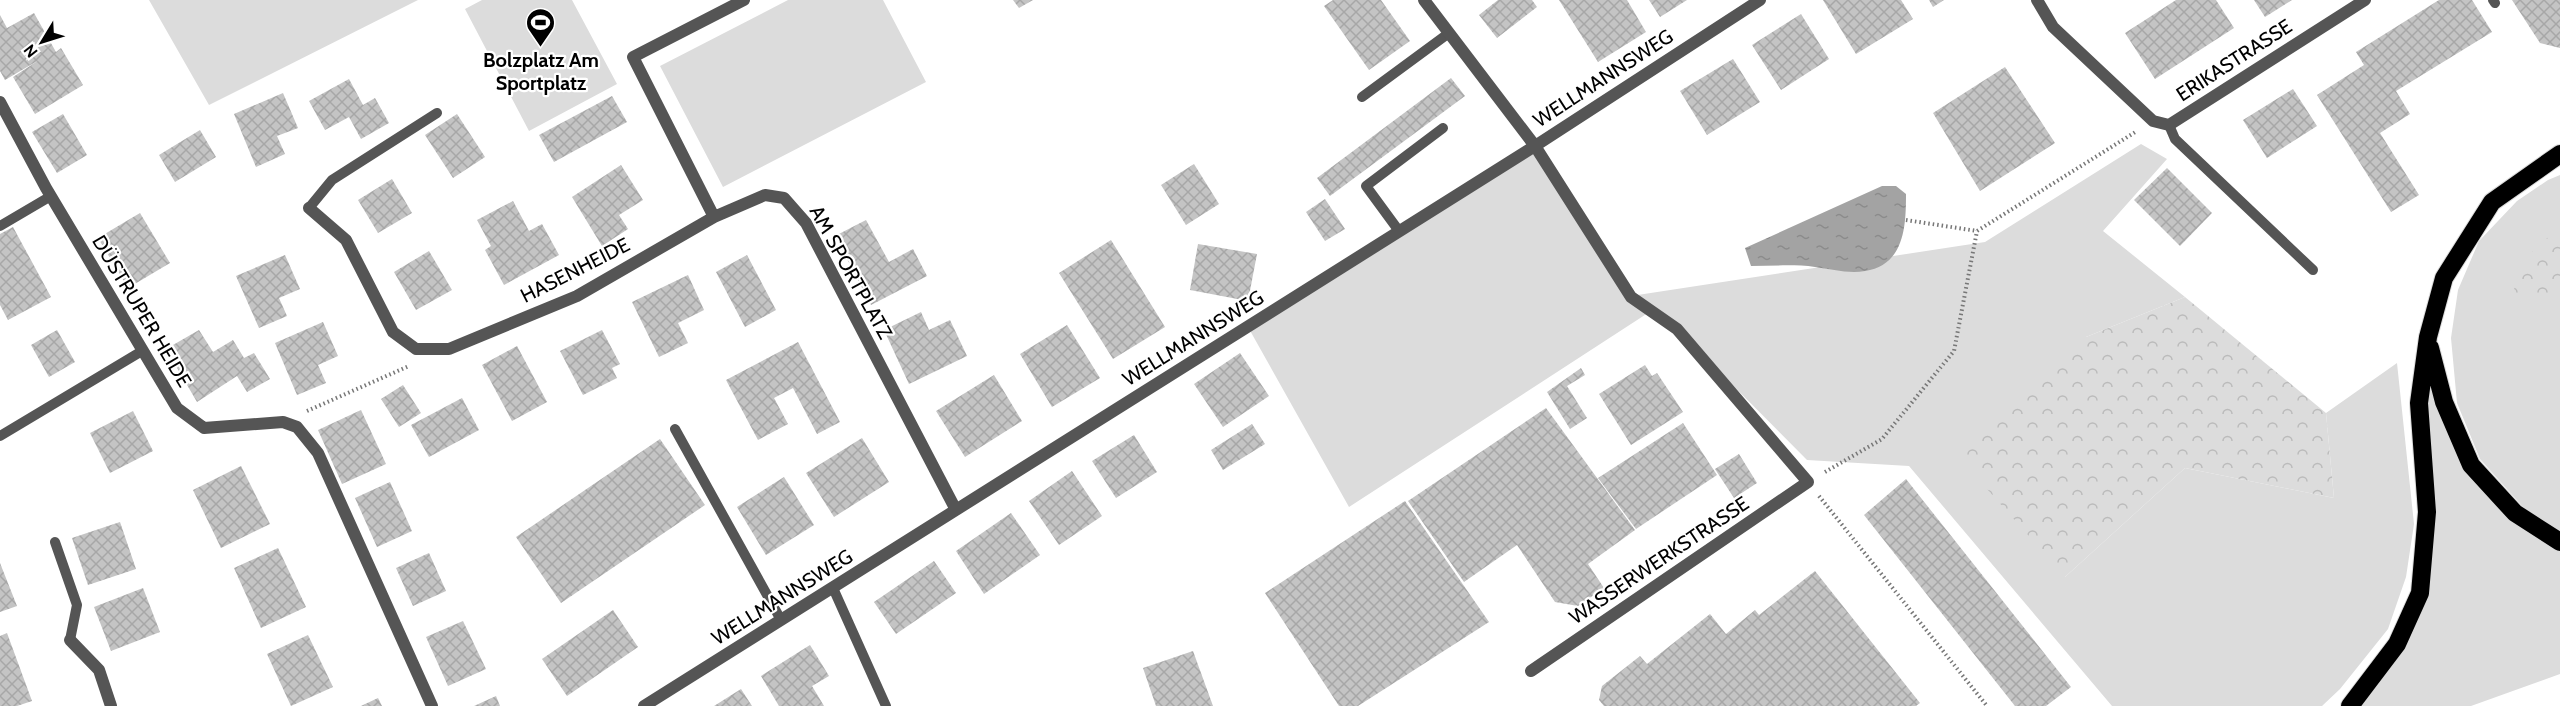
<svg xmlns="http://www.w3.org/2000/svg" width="2560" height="706" viewBox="0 0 2560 706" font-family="Cabin,sans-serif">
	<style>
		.grass { fill: #dcdcdc }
		.forest { fill: url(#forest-crowns) }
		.water { fill: url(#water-ripples) }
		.building { fill: url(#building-cross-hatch) }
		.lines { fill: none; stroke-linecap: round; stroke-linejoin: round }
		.motorway-casing { stroke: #dbdbdb; stroke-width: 20 }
		.path { stroke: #777; stroke-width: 4; stroke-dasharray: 1.5 3; stroke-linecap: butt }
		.service { stroke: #555; stroke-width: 10 }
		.minor { stroke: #555; stroke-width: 12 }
		.motorway { stroke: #000; stroke-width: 18 }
		.labels { text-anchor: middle; stroke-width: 4.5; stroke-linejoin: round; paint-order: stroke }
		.poi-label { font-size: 20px; font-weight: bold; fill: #000; stroke: #fff }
		.street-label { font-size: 20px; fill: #000; stroke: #fff }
	</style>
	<defs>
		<pattern id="forest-crowns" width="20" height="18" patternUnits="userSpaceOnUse" patternTransform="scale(1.5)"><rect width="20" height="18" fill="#dcdcdc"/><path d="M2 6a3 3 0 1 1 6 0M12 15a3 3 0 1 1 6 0" fill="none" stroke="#bbb"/></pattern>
		<pattern id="water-ripples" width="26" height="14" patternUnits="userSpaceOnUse" patternTransform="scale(1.5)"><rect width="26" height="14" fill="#a3a3a3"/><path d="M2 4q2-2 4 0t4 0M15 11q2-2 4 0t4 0" fill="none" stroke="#8b8b8b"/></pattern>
		<pattern id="building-cross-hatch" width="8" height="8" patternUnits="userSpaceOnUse" patternTransform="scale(1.5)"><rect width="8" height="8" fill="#c4c4c4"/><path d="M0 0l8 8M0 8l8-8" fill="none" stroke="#a7a7a7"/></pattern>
	</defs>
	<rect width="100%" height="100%" fill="#fff"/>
	<path class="grass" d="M 149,0 L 418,0 L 209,105 Z
		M 482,0 L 572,0 L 617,84 L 529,131 L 465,9 Z
		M 788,0 L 883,0 L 926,82 L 723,187 L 660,66 Z
		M 2141,144 L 2167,159 L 2103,231 L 2185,297 L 2086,337 L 2065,577 L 2185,468 L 2334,498 L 2326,413 L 2397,363 L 2414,524 L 2406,577 L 2388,629 L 2340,689 L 2322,706 L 2112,706 L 1909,466 L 1807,460 L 1677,329 L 1651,311 L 1349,507 L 1248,327 L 1535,146 L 1631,296 L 1985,242 Z
		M 2560,175 L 2560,531 L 2524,508 L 2480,459 L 2457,403 L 2451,338 L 2458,290 L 2479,241 L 2517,201 L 2548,180 Z
		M 2428,337 L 2471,465 L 2560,542 L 2560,674 L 2471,706 L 2350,706 L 2420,593 Z"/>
	<path class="forest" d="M 2560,232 L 2560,299 L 2512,293 L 2537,243 Z
		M 2185,297 L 2326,413 L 2334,498 L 2185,468 L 2065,577 L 1957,455 L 2086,337 Z"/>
	<path class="water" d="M 1882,186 L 1896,186 L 1906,194 C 1906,225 1905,265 1865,271 C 1849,274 1831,269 1815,267 C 1794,264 1772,266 1751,266 L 1745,248 Z"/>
	<path class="building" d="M 1013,0 L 1033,0 L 1019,8 Z
		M 1333,0 L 1381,0 L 1410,41 L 1369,70 L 1324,6 Z
		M 1498,0 L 1532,0 L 1537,7 L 1497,38 L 1479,15 Z
		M 1559,0 L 1627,0 L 1646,32 L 1598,62 Z
		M 1649,0 L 1687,0 L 1660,17 Z
		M 1823,0 L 1901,0 L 1913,19 L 1856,54 Z
		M 1929,0 L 1944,0 L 1933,7 Z
		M 2176,0 L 2216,0 L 2234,28 L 2155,79 L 2125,33 Z
		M 2254,0 L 2292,0 L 2265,17 Z
		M 2439,0 L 2472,0 L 2492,32 L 2396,91 L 2410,114 L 2380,133 L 2419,195 L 2391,212 L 2317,95 L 2364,65 L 2356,52 Z
		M 2512,0 L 2560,0 L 2560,48 L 2540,43 Z
		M 34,13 L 56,52 L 61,48 L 83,85 L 35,114 L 13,77 L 39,60 L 5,80 L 0,71 L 0,15 L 7,28 Z
		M 1801,14 L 1829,59 L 1781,90 L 1752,45 Z
		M 1733,59 L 1760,102 L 1707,135 L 1680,91 Z
		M 2005,67 L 2055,143 L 1980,191 L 1933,113 Z
		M 1451,78 L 1465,96 L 1330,196 L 1317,178 Z
		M 349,79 L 363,105 L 375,98 L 389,123 L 361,139 L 349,117 L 325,130 L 309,101 Z
		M 2293,89 L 2317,126 L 2267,158 L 2243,120 Z
		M 283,93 L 298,128 L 277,136 L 285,154 L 256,167 L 234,114 Z
		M 612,96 L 627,122 L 554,162 L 539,135 Z
		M 63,114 L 87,155 L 57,173 L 32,132 Z
		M 457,114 L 485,157 L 453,178 L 425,135 Z
		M 200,130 L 216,157 L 175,182 L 159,155 Z
		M 1194,164 L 1219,204 L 1186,225 L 1161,185 Z
		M 621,165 L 643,200 L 619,215 L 628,229 L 602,246 L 572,197 Z
		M 2167,168 L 2212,213 L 2180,246 L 2134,200 Z
		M 392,179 L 412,213 L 378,233 L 358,200 Z
		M 1325,199 L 1345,229 L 1325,241 L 1306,212 Z
		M 513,201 L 529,231 L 542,224 L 559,255 L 504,285 L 485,250 L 491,246 L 477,220 Z
		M 140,213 L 170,263 L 128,288 L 98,238 Z
		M 866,220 L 889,262 L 913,249 L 927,276 L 871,305 L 835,236 Z
		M 13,227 L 51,297 L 8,320 L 0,305 L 0,234 Z
		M 1111,240 L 1165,327 L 1113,359 L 1059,273 Z
		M 1198,244 L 1257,254 L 1248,301 L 1190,290 Z
		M 429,251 L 452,290 L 416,310 L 394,272 Z
		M 285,255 L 300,289 L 279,298 L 287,316 L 259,328 L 236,276 Z
		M 747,255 L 776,310 L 745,327 L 716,272 Z
		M 688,275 L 704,310 L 678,323 L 688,343 L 659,357 L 632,302 Z
		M 921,312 L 929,330 L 950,320 L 967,356 L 909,384 L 884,330 Z
		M 323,322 L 338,356 L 318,365 L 326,383 L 297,395 L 275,343 Z
		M 1067,325 L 1100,378 L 1052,407 L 1020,354 Z
		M 57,330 L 75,362 L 49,377 L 31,345 Z
		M 199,330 L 213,352 L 233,340 L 244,358 L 254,353 L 270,379 L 247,392 L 237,376 L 197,402 L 166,349 Z
		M 602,330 L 620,364 L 612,368 L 617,378 L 583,395 L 560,351 Z
		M 798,342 L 840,422 L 817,434 L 793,388 L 774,398 L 788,424 L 758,440 L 726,380 Z
		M 517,346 L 547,402 L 512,421 L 482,365 Z
		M 1240,353 L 1269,396 L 1223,427 L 1194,384 Z
		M 1645,365 L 1652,376 L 1657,373 L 1683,412 L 1631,445 L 1599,394 Z
		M 1581,368 L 1585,375 L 1567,386 L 1587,418 L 1570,429 L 1547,392 Z
		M 994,375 L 1022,421 L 965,457 L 936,411 Z
		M 403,385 L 421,413 L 399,427 L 381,399 Z
		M 462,398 L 479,430 L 429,457 L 411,425 Z
		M 1546,408 L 1635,530 L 1588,564 L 1604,588 L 1578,606 L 1555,602 L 1517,545 L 1464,582 L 1408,501 Z
		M 361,410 L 386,464 L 342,484 L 318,430 Z
		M 133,411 L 153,451 L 110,473 L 90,433 Z
		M 1683,423 L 1717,475 L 1636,529 L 1598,478 Z
		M 1252,424 L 1265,444 L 1223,470 L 1211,450 Z
		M 1134,435 L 1157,472 L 1116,498 L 1092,461 Z
		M 862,438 L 889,482 L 834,517 L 806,473 Z
		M 660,439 L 705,505 L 561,603 L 516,537 Z
		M 1739,454 L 1757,483 L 1734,498 L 1715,469 Z
		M 241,466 L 270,524 L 221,548 L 193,490 Z
		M 1072,471 L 1102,516 L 1059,545 L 1029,501 Z
		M 784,477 L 814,525 L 766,555 L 737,507 Z
		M 1906,479 L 2071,687 L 2046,706 L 2015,706 L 1864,515 Z
		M 390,482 L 412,531 L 377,547 L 355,498 Z
		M 1405,501 L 1489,622 L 1358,706 L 1339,706 L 1265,593 Z
		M 1011,513 L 1040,555 L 984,594 L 956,551 Z
		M 120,522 L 136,569 L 88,585 L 72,538 Z
		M 278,548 L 306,607 L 261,628 L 234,568 Z
		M 429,553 L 446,591 L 413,606 L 396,568 Z
		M 934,561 L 956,593 L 896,634 L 874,602 Z
		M 0,563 L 17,606 L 0,612 Z
		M 1815,571 L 1920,703 L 1916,706 L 1604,706 L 1599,700 L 1602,686 L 1640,656 L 1647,664 L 1710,614 L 1726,634 L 1755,610 L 1759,615 Z
		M 143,588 L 160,632 L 111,651 L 94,607 Z
		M 613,610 L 638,647 L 567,696 L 542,659 Z
		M 463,621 L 486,669 L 448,686 L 426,637 Z
		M 7,633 L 32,701 L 17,706 L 0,706 L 0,636 Z
		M 308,635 L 333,687 L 291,706 L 267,654 Z
		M 810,645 L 829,676 L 812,686 L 824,706 L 779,706 L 761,676 Z
		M 1193,651 L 1213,706 L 1156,706 L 1143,668 Z
		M 741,689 L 752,706 L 714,706 Z
		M 496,696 L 500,706 L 474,706 Z
		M 378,698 L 382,706 L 361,706 Z"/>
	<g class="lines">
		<defs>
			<path id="motorway" d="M 2430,348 L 2444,402 L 2471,465 L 2515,513 L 2560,542
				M 2350,706 L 2397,644 L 2420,593 L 2427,512 L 2419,403 L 2428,337 L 2444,278 L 2492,202 L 2560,154"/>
		</defs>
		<use href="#motorway" class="motorway-casing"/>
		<path class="path" d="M 1906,220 L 1977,231 L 2137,131
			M 307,411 L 409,366
			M 1825,472 L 1882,439 L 1954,351 L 1977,231
			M 1819,496 L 1987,706"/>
		<path class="service" d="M 2493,0 L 2495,3
			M 1362,97 L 1449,33
			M 2169,125 L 2175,139 L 2313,270
			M 309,208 L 332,180 L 437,113
			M 0,226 L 51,196
			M 1399,231 L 1366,186 L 1443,128
			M 675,429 L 781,620
			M 0,436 L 142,351
			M 55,542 L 77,605 L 70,640
			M 833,588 L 886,706"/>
		<path class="minor" d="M 1424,0 L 1535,146 L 1631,297 L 1677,329 L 1808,482 L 1531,671
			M 2037,0 L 2053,27 L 2153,121 L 2169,125 L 2365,0
			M 0,102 L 46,188 L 177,408 L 204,428 L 283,422 L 297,427 L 318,453 L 432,706
			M 309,208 L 346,240 L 393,332 L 416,349 L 449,349 L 577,296 L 714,217 L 765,195 L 784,198 L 806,223 L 956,510
			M 714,217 L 633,57 L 744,0
			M 70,640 L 99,670 L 111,706
			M 644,706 L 1535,146 L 1760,0"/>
		<use href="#motorway" class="motorway"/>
	</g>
	<defs>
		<symbol id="stadium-pin" viewBox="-11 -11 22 30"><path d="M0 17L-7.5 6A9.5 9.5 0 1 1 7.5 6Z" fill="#000" stroke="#fff"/><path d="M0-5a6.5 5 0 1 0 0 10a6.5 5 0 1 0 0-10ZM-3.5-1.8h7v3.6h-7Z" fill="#fff"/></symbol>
	</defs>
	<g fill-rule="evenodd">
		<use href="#stadium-pin" x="524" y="6" width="33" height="45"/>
	</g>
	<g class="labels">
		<g class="poi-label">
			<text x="541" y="67">Bolzplatz Am<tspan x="541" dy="23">Sportplatz</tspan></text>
		</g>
		<g class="street-label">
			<text transform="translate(2234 60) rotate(-33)" y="7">ERIKASTRASSE</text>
			<text transform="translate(1603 78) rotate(-33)" y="7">WELLMANNSWEG</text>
			<text transform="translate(575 270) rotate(-27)" y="7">HASENHEIDE</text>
			<text transform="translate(851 272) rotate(61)" y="7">AM SPORTPLATZ</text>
			<text transform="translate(142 311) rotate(59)" y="7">DÜSTRUPER HEIDE</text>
			<text transform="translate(1193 338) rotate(-32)" y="7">WELLMANNSWEG</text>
			<text transform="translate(1659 560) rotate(-34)" y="7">WASSERWERKSTRASSE</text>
			<text transform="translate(782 597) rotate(-32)" y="7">WELLMANNSWEG</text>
		</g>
	</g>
	<g transform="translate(42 42) rotate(232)" stroke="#ffffff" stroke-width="4.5" paint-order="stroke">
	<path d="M0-4.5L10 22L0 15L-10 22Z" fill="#000000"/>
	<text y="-9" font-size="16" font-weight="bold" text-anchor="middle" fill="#000000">N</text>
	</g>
</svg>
